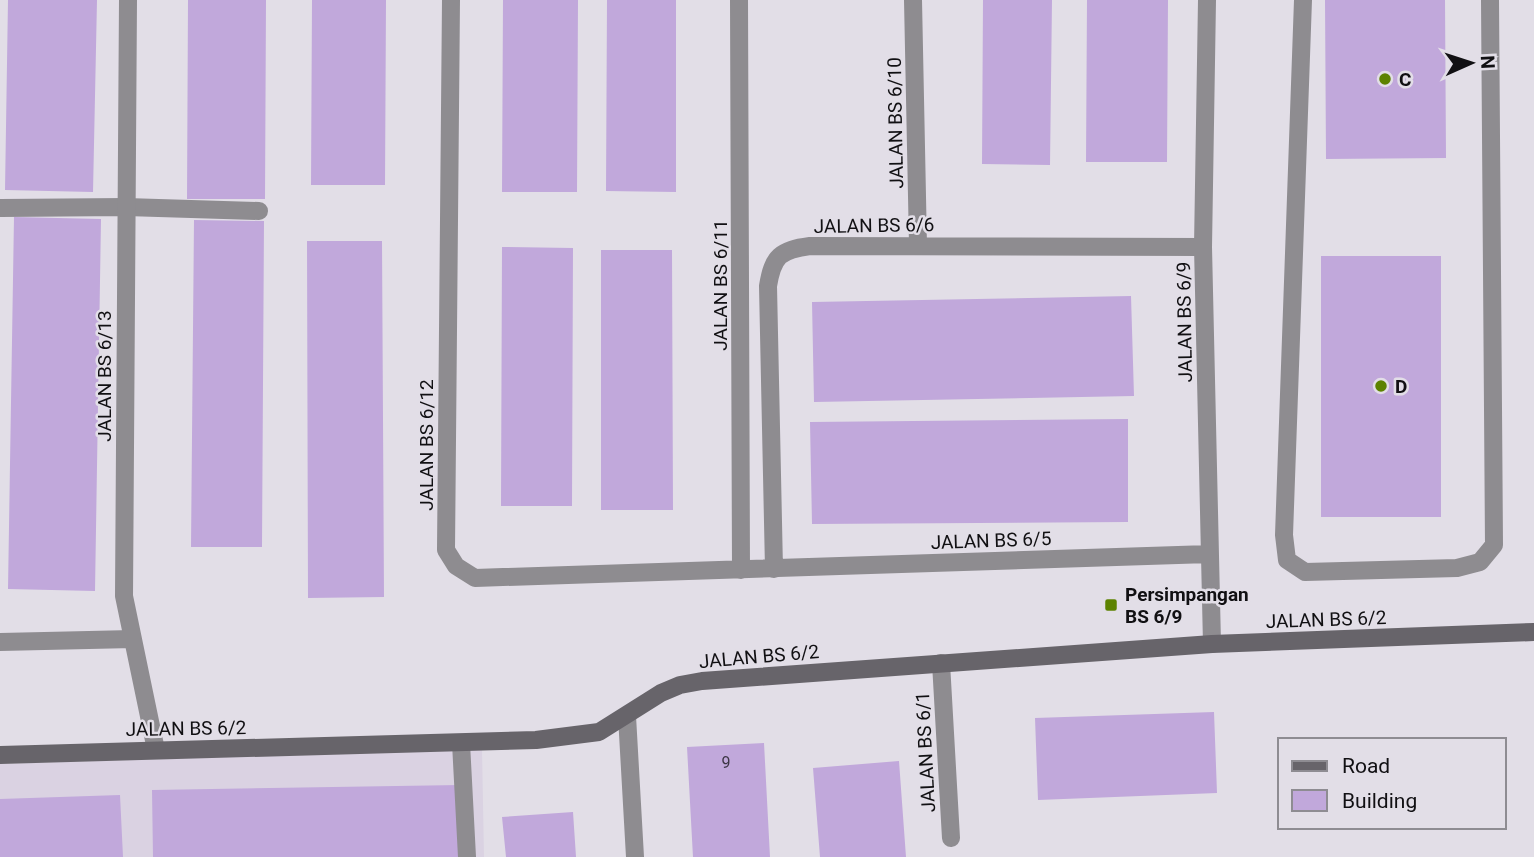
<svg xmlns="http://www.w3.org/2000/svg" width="1534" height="857" viewBox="0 0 1534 857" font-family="Roboto,sans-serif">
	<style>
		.built { fill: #dad2e2 }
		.building { fill: #c1a8db }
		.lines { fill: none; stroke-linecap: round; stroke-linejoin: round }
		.lane { stroke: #8e8c90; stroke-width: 18 }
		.street { stroke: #8e8c90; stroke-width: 18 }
		.secondary { stroke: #67646a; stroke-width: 18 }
		.poi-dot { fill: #5c8200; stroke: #e2dee7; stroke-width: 2.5 }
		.labels { text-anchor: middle; stroke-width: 5; stroke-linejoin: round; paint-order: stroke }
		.number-label { font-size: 16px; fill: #3d3645 }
		.poi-label { font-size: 19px; font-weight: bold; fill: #111013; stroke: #e2dee7; text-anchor: start }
		.street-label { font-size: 19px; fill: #111013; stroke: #e2dee7 }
	</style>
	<rect width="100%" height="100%" fill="#e2dee7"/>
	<path class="built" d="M 482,749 L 484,857 L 0,857 L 0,764 Z"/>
	<path class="building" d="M 8,0 L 97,0 L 93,192 L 5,190 Z
		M 188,0 L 266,0 L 265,199 L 187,199 Z
		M 312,0 L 386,0 L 385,185 L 311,185 Z
		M 503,0 L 578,0 L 577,192 L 502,192 Z
		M 607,0 L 676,0 L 676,192 L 606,191 Z
		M 983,0 L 1052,0 L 1050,165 L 982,164 Z
		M 1087,0 L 1168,0 L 1167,162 L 1086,162 Z
		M 1325,0 L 1445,0 L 1446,158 L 1326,159 Z
		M 14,217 L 101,219 L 95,591 L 8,589 Z
		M 194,220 L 264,221 L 262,547 L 191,547 Z
		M 307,241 L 382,241 L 384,597 L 308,598 Z
		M 502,247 L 573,248 L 572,506 L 501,506 Z
		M 601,250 L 672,250 L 673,510 L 601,510 Z
		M 1321,256 L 1441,256 L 1441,517 L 1321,517 Z
		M 1131,296 L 1134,396 L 814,402 L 812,302 Z
		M 1128,419 L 1128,522 L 812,524 L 810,422 Z
		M 1214,712 L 1217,793 L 1038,800 L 1035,718 Z
		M 764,743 L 770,857 L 693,857 L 687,747 Z
		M 899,761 L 906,857 L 820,857 L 813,768 Z
		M 460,785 L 461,857 L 153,857 L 152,790 Z
		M 120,795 L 123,857 L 0,857 L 0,799 Z
		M 573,812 L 576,857 L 506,857 L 502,817 Z"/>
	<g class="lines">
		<path class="lane" d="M 1303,0 L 1284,535 L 1287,560 L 1305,572 L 1457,568 L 1480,562 L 1494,545 L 1490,0
			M 0,208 L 126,207 L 259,211
			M 461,743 L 467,857"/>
		<path class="street" d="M 128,0 L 124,596 L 156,750
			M 451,0 L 446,550 L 456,566 L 475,578 L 1209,554
			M 739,0 L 741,570
			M 913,0 L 918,245
			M 1207,0 L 1203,247 L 1212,644
			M 774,569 L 768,286 C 773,256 780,250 810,246 L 1203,247
			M 0,642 L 133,639
			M 941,663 L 951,838
			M 627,716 L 635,857"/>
		<path class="secondary" d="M 0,755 L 536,740 L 599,732 L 661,693 L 680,685 L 702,681 L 1212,644 L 1534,632"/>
	</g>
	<g class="poi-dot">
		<circle cx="1385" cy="79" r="7"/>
		<circle cx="1381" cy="386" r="7"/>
		<rect x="1104" y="598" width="14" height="14" rx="3.5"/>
	</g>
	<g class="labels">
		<g class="number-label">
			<text x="726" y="768">9</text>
		</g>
		<g class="poi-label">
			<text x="1399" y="86">C</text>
			<text x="1395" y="393">D</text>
			<text x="1125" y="601">Persimpangan<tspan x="1125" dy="22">BS 6/9</tspan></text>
		</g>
		<g class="street-label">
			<text transform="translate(895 123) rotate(-91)" y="7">JALAN BS 6/10</text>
			<text transform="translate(874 225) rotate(-1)" y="7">JALAN BS 6/6</text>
			<text transform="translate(720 285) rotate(-90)" y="7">JALAN BS 6/11</text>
			<text transform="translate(1184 322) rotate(-91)" y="7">JALAN BS 6/9</text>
			<text transform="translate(104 376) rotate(-90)" y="7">JALAN BS 6/13</text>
			<text transform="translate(426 445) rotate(-90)" y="7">JALAN BS 6/12</text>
			<text transform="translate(991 540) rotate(-2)" y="7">JALAN BS 6/5</text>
			<text transform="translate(1326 619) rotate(-2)" y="7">JALAN BS 6/2</text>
			<text transform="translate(759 656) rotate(-5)" y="7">JALAN BS 6/2</text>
			<text transform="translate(186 728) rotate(-1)" y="7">JALAN BS 6/2</text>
			<text transform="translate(925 752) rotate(-93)" y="7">JALAN BS 6/1</text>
		</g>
	</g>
	<rect x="1278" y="738" width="228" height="91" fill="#e2dee7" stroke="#8e8c92" stroke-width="2"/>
	<rect x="1292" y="761" width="35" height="10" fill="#67646a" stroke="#8e8c92" stroke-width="2"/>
	<text x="1342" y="773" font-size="21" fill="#111013">Road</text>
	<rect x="1292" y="790" width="35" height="21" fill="#c1a8db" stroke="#8e8c92" stroke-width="2"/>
	<text x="1342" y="808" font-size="21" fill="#111013">Building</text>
	<g transform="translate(1471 63) rotate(87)" stroke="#e2dee7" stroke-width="5" paint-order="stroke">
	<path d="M0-5L12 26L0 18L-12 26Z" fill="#111013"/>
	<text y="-10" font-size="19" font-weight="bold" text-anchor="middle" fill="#111013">N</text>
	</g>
</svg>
